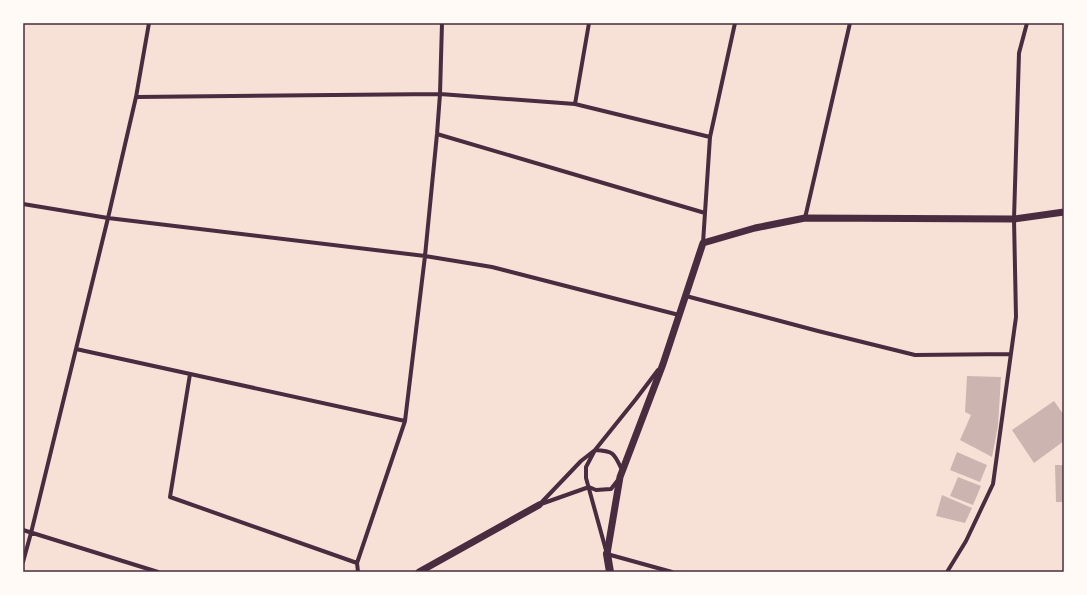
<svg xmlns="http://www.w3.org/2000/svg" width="1087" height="595" viewBox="0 0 1087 595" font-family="'Archivo Narrow',sans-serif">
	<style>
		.building { fill: #ccb4b1 }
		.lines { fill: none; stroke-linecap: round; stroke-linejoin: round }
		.minor { stroke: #4a2c40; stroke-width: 4 }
		.tertiary { stroke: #4a2c40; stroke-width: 7 }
		.secondary { stroke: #4a2c40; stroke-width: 8 }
		.neatline { fill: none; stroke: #4a2c40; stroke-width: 1.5 }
	</style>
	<rect width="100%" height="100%" fill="#f7e1d7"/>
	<path class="building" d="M 967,376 L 1001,377 L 998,426 L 992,457 L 960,440 L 971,415 L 965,412 Z
		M 1054,401 L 1064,415 L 1064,441 L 1034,463 L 1012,430 Z
		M 957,452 L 987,465 L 980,482 L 950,470 Z
		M 1055,465 L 1064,465 L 1064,502 L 1056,502 Z
		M 958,477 L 981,486 L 973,505 L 950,496 Z
		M 942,495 L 972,508 L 965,523 L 936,516 Z"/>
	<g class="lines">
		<path class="minor" d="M 136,97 L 440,94 L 575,104 L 710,137
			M 575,104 L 589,23
			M 437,134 L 705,213
			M 23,204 L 108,218 L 425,256 L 492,267 L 679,315
			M 805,218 L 850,23
			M 703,243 L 710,137 L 735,23
			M 686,296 L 818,331 L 915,355 L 1011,354
			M 76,349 L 405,421
			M 658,370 L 636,399 L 595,450 L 586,467 L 586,478 L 607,554 L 672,572
			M 190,374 L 170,497 L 357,563
			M 541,504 L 589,487 L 596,490 L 611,489 L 618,480
			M 539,505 L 581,461 L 595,450 C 614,451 614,453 622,470
			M 23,530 L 158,572
			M 23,562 L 31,533 L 108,218 L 136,97 L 149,23
			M 358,572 L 357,563 L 405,421 L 425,256 L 437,134 L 440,94 L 442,23
			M 947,572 L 966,541 L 993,484 L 1016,317 L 1014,219 L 1019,53 L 1027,23"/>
		<path class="tertiary" d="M 607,554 L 620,477 L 663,364 L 703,243 L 755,228 L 805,218 L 1014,219 L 1064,212
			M 419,572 L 539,505"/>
		<path class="secondary" d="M 607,554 L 610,572"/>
	</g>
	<rect width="1087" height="595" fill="none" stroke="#fffaf5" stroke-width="48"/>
	<rect x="24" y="24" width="1039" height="547" class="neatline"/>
</svg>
